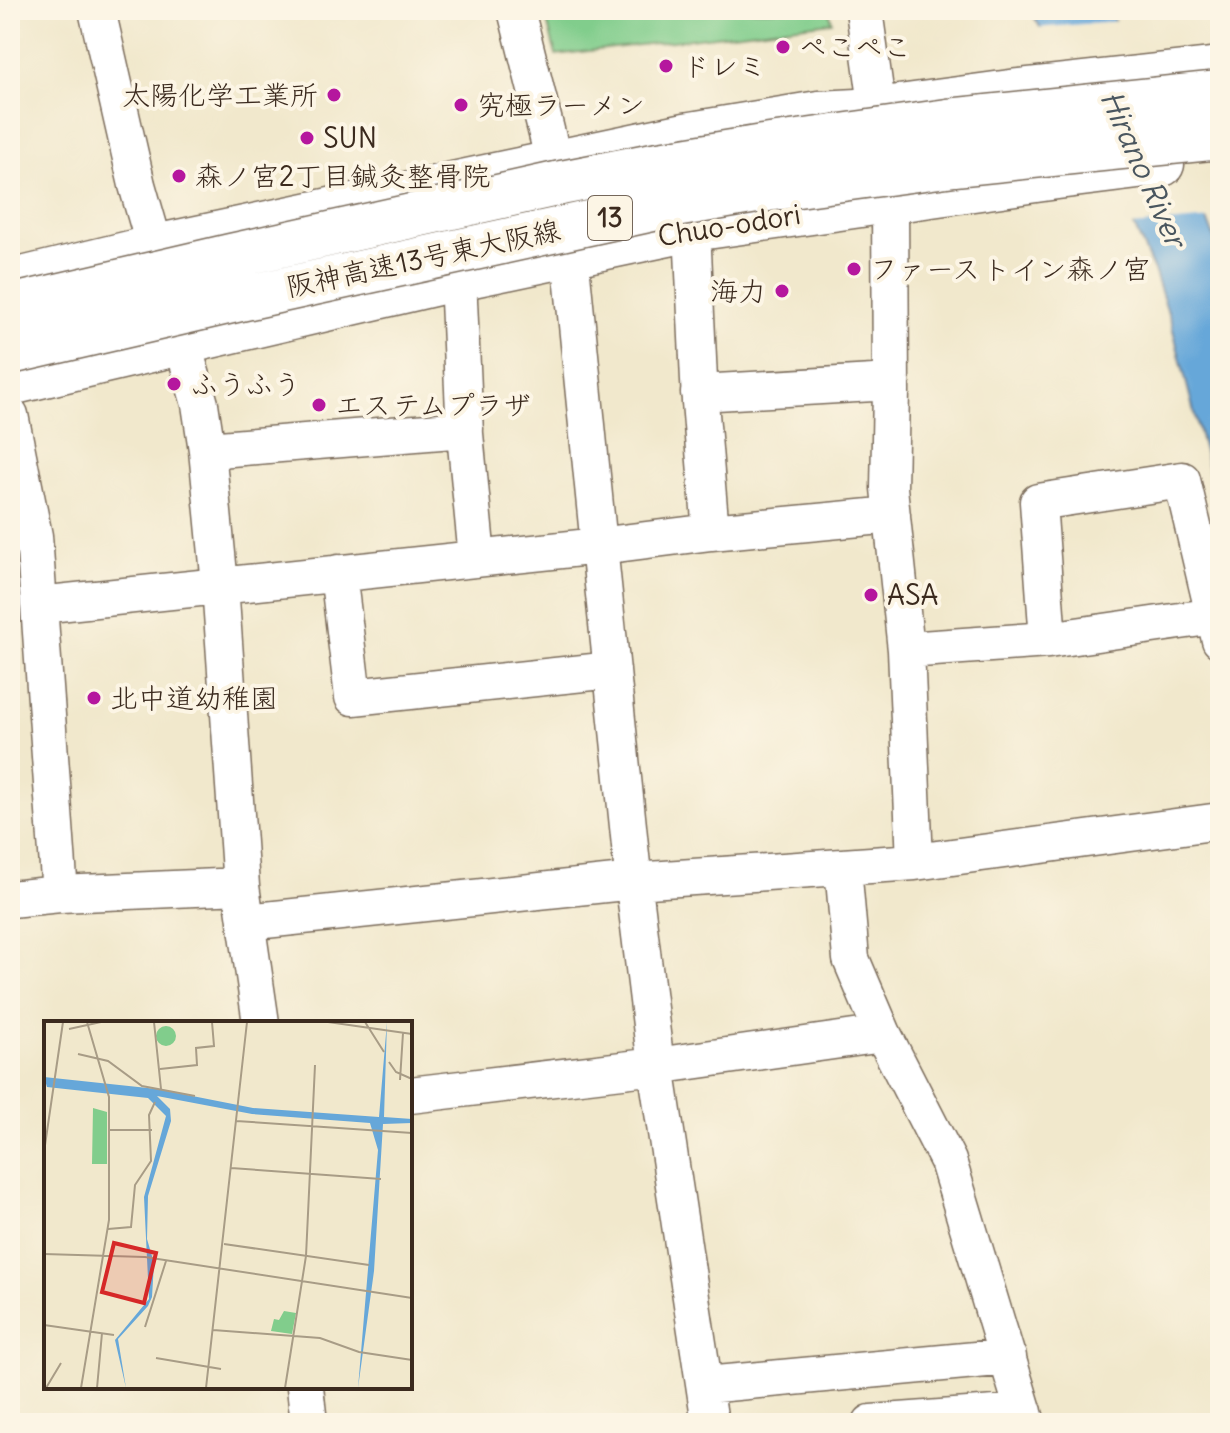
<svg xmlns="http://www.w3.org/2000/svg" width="1230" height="1433" viewBox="0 0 1230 1433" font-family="Delius,'Klee One',sans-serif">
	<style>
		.green { fill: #81cd8c; stroke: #5e7c55; stroke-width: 2 }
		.water { fill: #66a7d9; stroke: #50687c; stroke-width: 2 }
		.pier { fill: #f1e8cc }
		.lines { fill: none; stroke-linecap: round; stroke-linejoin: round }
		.minor-casing { stroke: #7b6c5b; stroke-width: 39 }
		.primary-casing { stroke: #7b6c5b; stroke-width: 47 }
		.minor { stroke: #fff; stroke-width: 36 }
		.primary { stroke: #fff; stroke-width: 44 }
		.motorway-bridge-casing { stroke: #7b6c5b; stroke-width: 47; stroke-linecap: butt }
		.motorway-bridge { stroke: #fff; stroke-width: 44 }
		.poi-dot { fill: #b5179e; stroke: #fcf5e5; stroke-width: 3 }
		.labels { text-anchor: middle; stroke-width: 8; stroke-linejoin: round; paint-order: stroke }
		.shield { fill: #fcf5e5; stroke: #75675a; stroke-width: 2 }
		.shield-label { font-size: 26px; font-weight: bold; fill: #3b2a1e }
		.poi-label { font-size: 28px; fill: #3b2a1e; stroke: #fcf5e5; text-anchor: start }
		.street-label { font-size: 28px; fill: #3b2a1e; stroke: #fcf5e5 }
		.water-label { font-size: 30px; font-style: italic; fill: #4a565f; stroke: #fcf5e5 }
		.inset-road { fill: none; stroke: #a89c86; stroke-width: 2 }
		.view { fill: #d62828; fill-opacity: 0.15; stroke: #d62828; stroke-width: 4 }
		.inset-edge { fill: none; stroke: #3b2a1e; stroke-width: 4 }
	</style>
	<rect width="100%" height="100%" fill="#fcf5e5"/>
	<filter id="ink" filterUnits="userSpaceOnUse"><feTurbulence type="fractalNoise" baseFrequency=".0125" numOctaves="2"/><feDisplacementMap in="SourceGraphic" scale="16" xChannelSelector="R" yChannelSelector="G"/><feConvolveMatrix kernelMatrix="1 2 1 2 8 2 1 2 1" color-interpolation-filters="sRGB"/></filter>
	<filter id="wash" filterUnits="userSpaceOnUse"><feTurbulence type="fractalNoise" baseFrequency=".006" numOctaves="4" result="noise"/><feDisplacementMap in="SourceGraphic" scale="32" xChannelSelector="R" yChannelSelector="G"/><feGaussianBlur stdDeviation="1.8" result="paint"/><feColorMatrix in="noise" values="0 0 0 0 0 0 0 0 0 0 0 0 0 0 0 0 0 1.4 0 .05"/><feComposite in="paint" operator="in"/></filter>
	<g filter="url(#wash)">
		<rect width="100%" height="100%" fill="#f1e8cc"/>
		<path class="green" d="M 544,10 L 829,10 L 832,22 L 556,55 Z"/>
		<path class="water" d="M 1030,10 L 1109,10 L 1207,219 L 1220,254 L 1220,514 L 1171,322 L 1155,273 L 1062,64 Z"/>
		<path class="pier" d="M 1119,21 L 1138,60 L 1211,219 L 1130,226 L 1059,66 L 1036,28 Z"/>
	</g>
	<g filter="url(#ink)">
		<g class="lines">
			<defs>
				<path id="minor" d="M 97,10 L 137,185 L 200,404 L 207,450 L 220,585 L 241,886 L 261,1023
					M 516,10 L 554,162
					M 864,10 L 890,200 L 891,391 L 889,488 L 906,650 L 915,862
					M 692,229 L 700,402 L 711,532
					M 570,254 L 599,546 L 635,894 L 656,1066 L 710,1423
					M 458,278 L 465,434 L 477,558
					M 699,393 L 891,382
					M 10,415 L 34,536 L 60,894
					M 207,450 L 465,429
					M 338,573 L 353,697 L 612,670
					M 39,605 L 599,546 L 711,532 L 892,515
					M 1048,640 L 1038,502 L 1182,480 L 1220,640
					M 906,650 L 1048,640 L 1215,616
					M 843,867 L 851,959 L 883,1034 L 948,1161 L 1027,1423
					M 10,899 L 60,894 L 241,886
					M 246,922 L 634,881 L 915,862 L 1220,821
					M 410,1095 L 656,1066 L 883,1034
					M 705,1385 L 1008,1357
					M 305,1387 L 309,1423
					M 871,1423 L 1024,1412"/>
				<path id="primary" d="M 10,282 L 155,247 L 685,135 L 819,113 L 877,110 L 1018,91 L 1220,69
					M 10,383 L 458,278 L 692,229 L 1057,177 L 1162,164"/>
			</defs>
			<use href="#minor" class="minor-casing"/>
			<use href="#primary" class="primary-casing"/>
			<use href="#minor" class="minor"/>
			<use href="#primary" class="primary"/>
			<defs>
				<path id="motorway-bridge" d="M 10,307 L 231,256 L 561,183 L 653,165 L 763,147 L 948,121 L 1220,93
					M 10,352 L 240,299 L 657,208 L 768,189 L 954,164 L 1220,137"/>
			</defs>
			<use href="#motorway-bridge" class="motorway-bridge-casing"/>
			<use href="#motorway-bridge" class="motorway-bridge"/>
		</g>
	</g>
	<g class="poi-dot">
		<circle cx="783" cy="47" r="8"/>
		<circle cx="666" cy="66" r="8"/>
		<circle cx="334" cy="95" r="8"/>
		<circle cx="461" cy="105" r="8"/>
		<circle cx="307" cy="138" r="8"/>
		<circle cx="179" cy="176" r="8"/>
		<circle cx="854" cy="269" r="8"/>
		<circle cx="782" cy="291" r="8"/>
		<circle cx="174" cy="384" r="8"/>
		<circle cx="319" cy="405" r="8"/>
		<circle cx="871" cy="595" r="8"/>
		<circle cx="94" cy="698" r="8"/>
	</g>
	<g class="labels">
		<rect class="shield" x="588" y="196" width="44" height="44" rx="6"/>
		<g class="shield-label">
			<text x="610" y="227">13</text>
		</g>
		<g class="poi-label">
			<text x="799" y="57">ぺこぺこ</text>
			<text x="682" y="76">ドレミ</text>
			<text x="318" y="105" text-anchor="end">太陽化学工業所</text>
			<text x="477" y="115">究極ラーメン</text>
			<text x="323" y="148">SUN</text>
			<text x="195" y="186">森ノ宮2丁目鍼灸整骨院</text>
			<text x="870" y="279">ファーストイン森ノ宮</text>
			<text x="766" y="301" text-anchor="end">海力</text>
			<text x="190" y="394">ふうふう</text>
			<text x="335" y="415">エステムプラザ</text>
			<text x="887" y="605">ASA</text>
			<text x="110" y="708">北中道幼稚園</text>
		</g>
		<g class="street-label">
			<text transform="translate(729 225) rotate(-9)" y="10">Chuo-odori</text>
			<text transform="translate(423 258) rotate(-12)" y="10">阪神高速13号東大阪線</text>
		</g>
		<g class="water-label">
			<text transform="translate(1143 169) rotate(66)" y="10">Hirano River</text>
		</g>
	</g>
	<g transform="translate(44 1021)">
		<rect width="368" height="368" fill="#f1e8cc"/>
		<path d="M112 15a10 10 0 1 1 20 0a10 10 0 1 1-20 0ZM 49,87 L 63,91 L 63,143 L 48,143 ZM 240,290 L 252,292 L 248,313 L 227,310 L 230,298 L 235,299 Z" fill="#81cd8c"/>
		<path d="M 343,1 L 340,96 L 368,98 L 368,102 L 339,103 L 330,250 L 314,367 L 334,129 L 326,102 L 208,93 L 113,75 L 126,88 L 127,100 L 104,175 L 103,218 L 110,242 L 108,276 L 104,285 L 74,318 L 82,367 L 71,319 L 105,278 L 100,176 L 122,95 L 104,77 L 3,66 L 0,56 L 113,68 L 209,87 L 335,96 Z" fill="#66a7d9"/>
		<path class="inset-road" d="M 110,1 L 117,68M 284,1 L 368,13M 321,1 L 340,31M 25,8 L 57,1M 34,33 L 64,40 L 98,65 L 151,75M 345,41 L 352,51 L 368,58M 116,48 L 153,44 L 152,27 L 170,25 L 168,1M 356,59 L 359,12M 192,100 L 368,112M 66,109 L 108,109M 0,131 L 19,1M 187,147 L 337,158M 64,208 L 87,206 L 91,164 L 107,140 L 105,94 L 111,81M 180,223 L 325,244M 0,233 L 101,236 L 368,277M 0,304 L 70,314M 101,306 L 122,240M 169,309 L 276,317 L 315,331 L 368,339M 112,337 L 177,348M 2,367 L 17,342M 37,367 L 65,199 L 65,76 L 43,1M 53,367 L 58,312M 162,367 L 203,1M 241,367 L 262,235 L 271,44"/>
		<path class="view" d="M 70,222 L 112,232 L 100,282 L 58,271 Z"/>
		<rect width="368" height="368" class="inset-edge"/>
	</g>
	<rect width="1230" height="1433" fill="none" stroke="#fcf5e5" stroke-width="40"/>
</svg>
